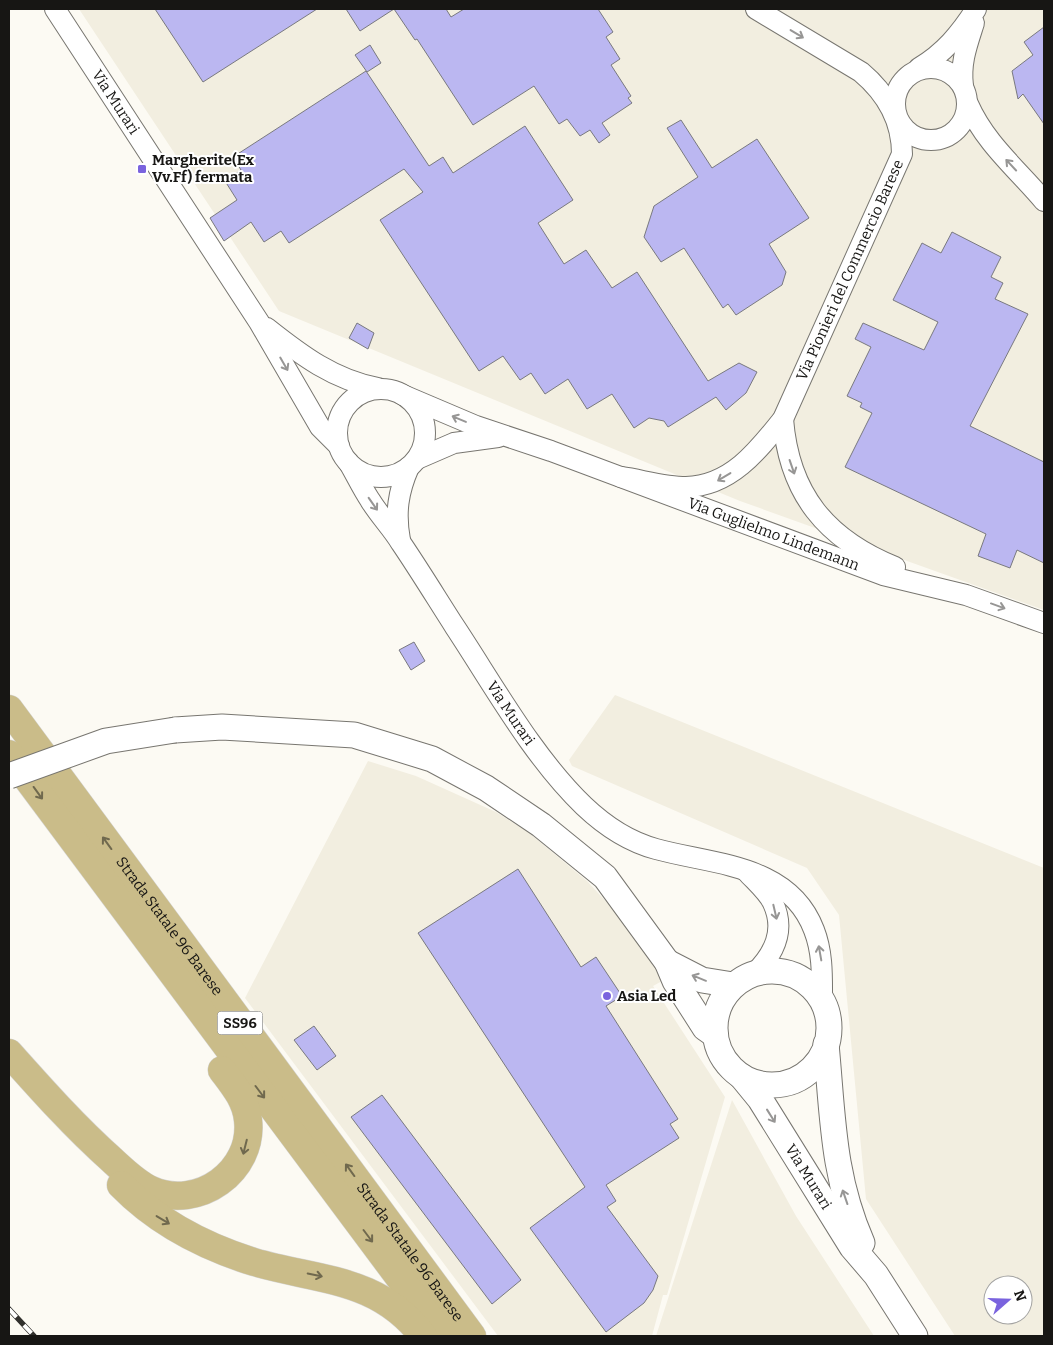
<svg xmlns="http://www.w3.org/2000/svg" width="1053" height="1345" viewBox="0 0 1053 1345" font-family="Bitter,serif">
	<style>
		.built { fill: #f2eee0; fill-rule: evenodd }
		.building { fill: #bbb7f1; stroke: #79797f }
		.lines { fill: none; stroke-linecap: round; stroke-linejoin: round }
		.minor-casing { stroke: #787670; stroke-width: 22 }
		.tertiary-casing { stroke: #787670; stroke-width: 27 }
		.primary-casing { stroke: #d5d5d5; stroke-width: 29 }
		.minor { stroke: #fff; stroke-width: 20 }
		.tertiary { stroke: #fff; stroke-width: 25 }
		.primary { stroke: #cabc89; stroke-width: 28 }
		.rail-casing { stroke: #31302d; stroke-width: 5.5 }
		.rail { stroke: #fff; stroke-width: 4; stroke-dasharray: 11; stroke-linecap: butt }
		.tertiary-bridge-casing { stroke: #787670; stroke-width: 27; stroke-linecap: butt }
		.tertiary-bridge { stroke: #fff; stroke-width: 25 }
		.oneway { stroke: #979695 }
		.oneway2 { stroke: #70694e }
		.poi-dot { fill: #7a63de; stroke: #fff; stroke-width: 2 }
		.labels { text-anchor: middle; stroke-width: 4; stroke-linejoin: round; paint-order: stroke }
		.shield { fill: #fff; stroke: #5d5c5a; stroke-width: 1 }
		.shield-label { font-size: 14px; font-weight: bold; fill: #171614 }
		.street-label { font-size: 15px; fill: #171614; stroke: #fff }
		.poi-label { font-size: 15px; font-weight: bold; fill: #171614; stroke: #fff; text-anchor: start }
	</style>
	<rect width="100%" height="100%" fill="#fcfaf3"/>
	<path class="built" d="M 79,9 L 1044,9 L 1044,610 L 740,501 L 279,311 Z
		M 615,695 L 1044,868 L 1044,1336 L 955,1336 L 866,1199 L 839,915 L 807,868 L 572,766 L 569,760 ZM 993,1285 L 1023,1285 L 1023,1315 L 993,1315 Z
		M 368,761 L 416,776 L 496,812 L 528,832 L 587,881 L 613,909 L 664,980 L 653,986 L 725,1097 L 667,1295 L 663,1295 L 652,1336 L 498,1336 L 245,998 Z
		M 732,1100 L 796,1216 L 874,1336 L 656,1336 Z"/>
	<path class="building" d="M 155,9 L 317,9 L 203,82 Z
		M 346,9 L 394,9 L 360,31 Z
		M 394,9 L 446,9 L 451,17 L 464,9 L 598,9 L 613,32 L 606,37 L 620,59 L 611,65 L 631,96 L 628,98 L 632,103 L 602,123 L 610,135 L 599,143 L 590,130 L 580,136 L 567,119 L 559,124 L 534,86 L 473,125 L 417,39 L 415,40 Z
		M 1044,27 L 1044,124 L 1023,94 L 1018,99 L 1012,71 L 1033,55 L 1024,42 Z
		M 370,45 L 381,63 L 367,72 L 355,55 Z
		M 366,71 L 429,166 L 443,157 L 453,173 L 525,126 L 573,200 L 538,223 L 564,264 L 586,250 L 612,288 L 637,272 L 708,381 L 739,363 L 757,372 L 746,393 L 726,410 L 716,397 L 668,427 L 664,421 L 649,418 L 634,428 L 612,394 L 587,409 L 568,379 L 545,394 L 531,373 L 520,380 L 503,356 L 479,371 L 380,220 L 423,192 L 404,169 L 289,243 L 281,231 L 264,242 L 251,222 L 224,241 L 210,218 L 237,200 L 225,181 L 241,170 L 233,157 Z
		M 681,120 L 712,168 L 757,139 L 809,218 L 769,244 L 786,272 L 782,285 L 736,315 L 728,304 L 723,308 L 684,248 L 661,262 L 644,237 L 654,206 L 698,177 L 667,128 Z
		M 952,232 L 1001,257 L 991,277 L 1003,283 L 995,299 L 1028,314 L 970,426 L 1044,462 L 1044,563 L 1017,550 L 1010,568 L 978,556 L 986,534 L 845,467 L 872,413 L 860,407 L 862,403 L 847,396 L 871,347 L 855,339 L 863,323 L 924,350 L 938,322 L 893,300 L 922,243 L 941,253 Z
		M 357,323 L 374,333 L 368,349 L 349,338 Z
		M 414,642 L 425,661 L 411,670 L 399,650 Z
		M 518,869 L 581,967 L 596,957 L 622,996 L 606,1006 L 678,1119 L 670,1124 L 679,1138 L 606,1185 L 616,1201 L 607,1207 L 658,1276 L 653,1290 L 644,1303 L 606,1332 L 530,1228 L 585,1187 L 418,933 Z
		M 314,1026 L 336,1056 L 317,1070 L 294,1040 Z
		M 382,1095 L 521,1280 L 492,1304 L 351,1117 Z"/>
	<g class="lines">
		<defs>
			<g id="minor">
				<path id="s1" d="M 55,9 L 259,322 L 320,427 L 339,446"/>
				<circle cx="931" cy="104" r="36"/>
				<path d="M 919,68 C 944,53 960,34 976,9"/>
				<path d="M 963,86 C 960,63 967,45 974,23"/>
				<path d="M 968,104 C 985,143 1017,169 1044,201"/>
				<path d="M 267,328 C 301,355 334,380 378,388"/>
				<circle cx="381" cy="433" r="44"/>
				<path id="s2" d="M 403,395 L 476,426 L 551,451 L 883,575 L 966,595 L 1044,623"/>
				<path d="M 783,419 C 789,494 826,539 895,567"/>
				<path d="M 417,459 L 454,443 L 498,437"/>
				<path id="s3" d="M 349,463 C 356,475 362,488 370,500 C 379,515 392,528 401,543 C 420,571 437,599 455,627 C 494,686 533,757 584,806 C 604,825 630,842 656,849 C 714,865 789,864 814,930 C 823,953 822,977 822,1001"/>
				<path id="s4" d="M 621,477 C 642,480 665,487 686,487 C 730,486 757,452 783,419 L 902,154 C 902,121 886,93 861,72 L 756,9"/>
				<path d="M 400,540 C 395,513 398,492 409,467"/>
				<path d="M 747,872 C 755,881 768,892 773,903 C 786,931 774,954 754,974"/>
			</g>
			<g id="tertiary">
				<path d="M 175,730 L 222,727 L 354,735 L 432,759 L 486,788 L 541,825 L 605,877 L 667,962 L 675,981 L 705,1028 L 715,1035"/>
				<path d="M 667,962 L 702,980 L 733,985"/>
				<circle cx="772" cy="1028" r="57"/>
				<path d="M 826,1044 C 833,1116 832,1174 862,1243"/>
				<path id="s5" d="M 742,1077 L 760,1099 L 852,1247 L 876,1275 L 915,1336"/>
			</g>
			<g id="primary">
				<path id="s6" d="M 9,709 L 472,1336"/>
				<path d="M 9,754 L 443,1336"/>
				<path d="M 9,1053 C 42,1090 75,1127 112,1160 C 124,1171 136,1183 151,1190 C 198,1211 254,1171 248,1120 C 246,1100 234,1086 222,1070"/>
				<path d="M 121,1185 C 157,1222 206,1247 254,1262 C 319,1281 378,1277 423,1336"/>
			</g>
		</defs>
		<use href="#minor" class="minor-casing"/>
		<use href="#tertiary" class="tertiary-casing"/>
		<use href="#primary" class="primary-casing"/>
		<use href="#minor" class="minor"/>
		<use href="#tertiary" class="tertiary"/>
		<use href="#primary" class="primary"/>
		<defs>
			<path id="rail" d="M 9,1309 L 34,1336"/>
		</defs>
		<use href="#rail" class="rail-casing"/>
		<use href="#rail" class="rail"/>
		<defs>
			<path id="tertiary-bridge" d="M 9,776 L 106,741 L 175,730"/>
		</defs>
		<use href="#tertiary-bridge" class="tertiary-bridge-casing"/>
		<use href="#tertiary-bridge" class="tertiary-bridge"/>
	</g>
	<defs><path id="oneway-shaft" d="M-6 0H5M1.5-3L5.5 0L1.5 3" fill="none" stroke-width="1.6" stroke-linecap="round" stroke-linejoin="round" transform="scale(1.25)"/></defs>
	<g class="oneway">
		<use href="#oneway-shaft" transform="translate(797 34) rotate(31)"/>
		<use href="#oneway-shaft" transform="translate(1011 165) rotate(-133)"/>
		<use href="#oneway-shaft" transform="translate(284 364) rotate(60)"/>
		<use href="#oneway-shaft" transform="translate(459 419) rotate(-157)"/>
		<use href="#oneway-shaft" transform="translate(792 467) rotate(71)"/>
		<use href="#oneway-shaft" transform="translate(724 477) rotate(149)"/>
		<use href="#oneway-shaft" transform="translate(373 504) rotate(55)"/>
		<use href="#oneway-shaft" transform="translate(998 606) rotate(20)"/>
		<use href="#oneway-shaft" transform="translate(775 912) rotate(77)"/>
		<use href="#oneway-shaft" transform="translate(820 953) rotate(-100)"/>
		<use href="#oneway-shaft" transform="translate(699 978) rotate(-158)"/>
		<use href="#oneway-shaft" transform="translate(771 1116) rotate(58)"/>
		<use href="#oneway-shaft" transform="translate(845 1197) rotate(-109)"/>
	</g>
	<g class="oneway2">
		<use href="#oneway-shaft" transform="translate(38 793) rotate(54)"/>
		<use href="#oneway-shaft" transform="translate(107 843) rotate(-126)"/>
		<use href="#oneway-shaft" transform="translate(260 1092) rotate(53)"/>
		<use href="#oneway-shaft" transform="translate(245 1147) rotate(104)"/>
		<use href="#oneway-shaft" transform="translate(350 1170) rotate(-126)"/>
		<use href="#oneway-shaft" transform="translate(163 1220) rotate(31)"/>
		<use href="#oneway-shaft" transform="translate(368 1236) rotate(53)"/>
		<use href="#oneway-shaft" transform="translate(315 1275) rotate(12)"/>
	</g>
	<g class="poi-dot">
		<rect x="137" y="164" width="10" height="10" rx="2.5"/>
		<circle cx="607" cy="996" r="5"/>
	</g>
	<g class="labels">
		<rect class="shield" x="217.5" y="1011.5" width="45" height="23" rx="4"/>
		<g class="shield-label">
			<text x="240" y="1028">SS96</text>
		</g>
		<g class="street-label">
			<text dy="5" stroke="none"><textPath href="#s1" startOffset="111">Via Murari</textPath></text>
			<text dy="5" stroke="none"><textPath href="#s4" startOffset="352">Via Pionieri del Commercio Barese</textPath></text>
			<text dy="5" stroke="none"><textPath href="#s2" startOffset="396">Via Guglielmo Lindemann</textPath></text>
			<text dy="5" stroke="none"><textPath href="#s3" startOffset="298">Via Murari</textPath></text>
			<text dy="5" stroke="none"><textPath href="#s6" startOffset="270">Strada Statale 96 Barese</textPath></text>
			<text dy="5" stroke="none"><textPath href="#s5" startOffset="120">Via Murari</textPath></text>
			<text dy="5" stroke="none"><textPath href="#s6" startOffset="675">Strada Statale 96 Barese</textPath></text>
		</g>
		<g class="poi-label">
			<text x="152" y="165">Margherite(Ex<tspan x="152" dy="17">Vv.Ff) fermata</tspan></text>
			<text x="617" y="1001">Asia Led</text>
		</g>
	</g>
	<rect width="1053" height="1345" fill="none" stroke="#171614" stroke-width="20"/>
	<g transform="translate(1008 1300) rotate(70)"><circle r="24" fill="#ffffff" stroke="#a2a2a1"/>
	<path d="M0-4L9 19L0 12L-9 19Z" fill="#7a63de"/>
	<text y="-8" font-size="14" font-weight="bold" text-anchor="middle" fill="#171614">N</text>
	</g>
</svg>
